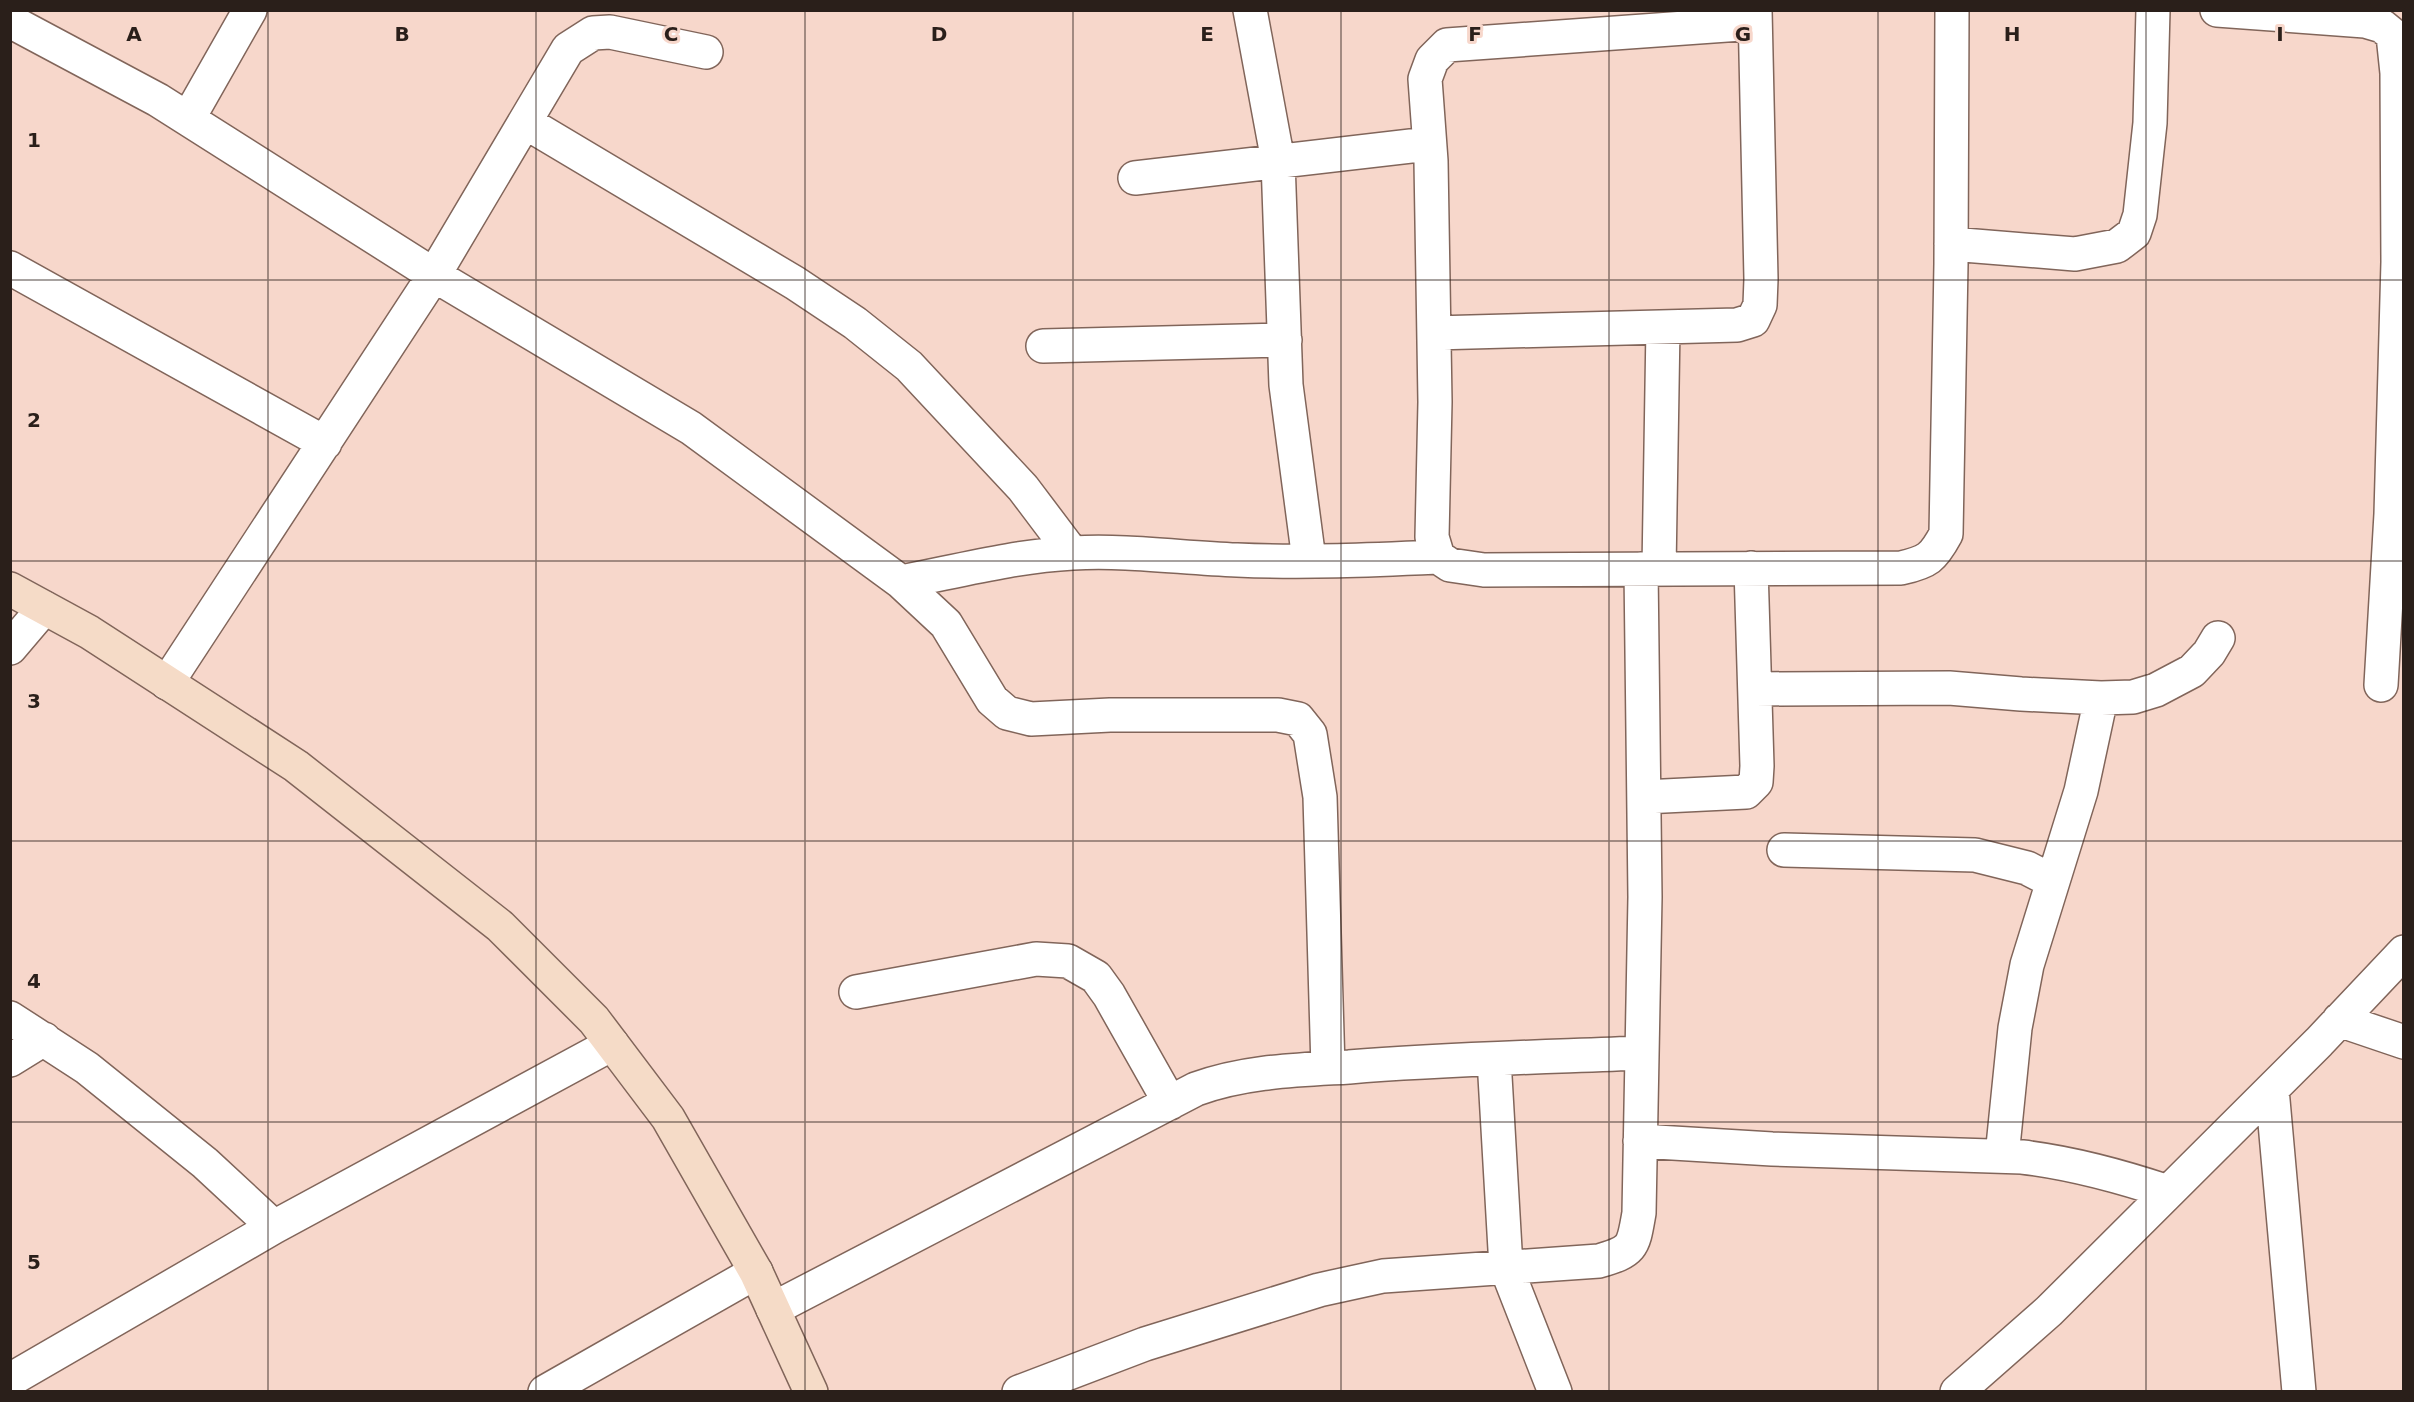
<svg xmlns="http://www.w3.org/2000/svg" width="2414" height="1402" viewBox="0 0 2414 1402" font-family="'DejaVu Sans',sans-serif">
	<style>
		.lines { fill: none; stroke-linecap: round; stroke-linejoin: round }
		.street-casing { stroke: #81655a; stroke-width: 36 }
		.secondary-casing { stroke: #81655a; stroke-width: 36 }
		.street { stroke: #fff; stroke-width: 33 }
		.secondary { stroke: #f5dbc7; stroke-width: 33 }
		.grid { fill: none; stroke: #2a1f1a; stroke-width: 1.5; stroke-opacity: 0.55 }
		.grid-label { font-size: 20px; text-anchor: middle; font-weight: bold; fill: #2a1f1a; stroke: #f7d7cb; stroke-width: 6; stroke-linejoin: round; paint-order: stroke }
	</style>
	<rect width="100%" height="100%" fill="#f7d7cb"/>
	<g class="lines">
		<defs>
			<path id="street" d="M 1250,10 L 1278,161 L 1286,385 L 1309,560
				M 2217,10 L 2365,21 L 2382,26 L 2393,35 L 2397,73 L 2398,262 L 2391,514 L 2381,685
				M 10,21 L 158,100 L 434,275 L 691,428 L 901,582 L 946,624 L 992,700 L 1007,713 L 1031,719 L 1110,715 L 1278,715 L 1298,719 L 1310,734 L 1320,797 L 1328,1068
				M 1755,23 L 1447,45 L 1432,60 L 1425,79 L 1431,161 L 1435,402 L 1432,537 L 1438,557 L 1450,565 L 1484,570 L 1901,568 C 1928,562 1933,558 1946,534 L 1951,264 L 1952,10
				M 188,119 L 250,10
				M 525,122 L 795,283 L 855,323 L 909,366 L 1023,488 L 1072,553
				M 1135,178 L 1428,144
				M 1951,244 L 2075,254 L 2117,246 L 2134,233 L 2140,215 L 2150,123 L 2153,10
				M 10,268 L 325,443
				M 1434,333 L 1737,325 L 1753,320 L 1760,305 L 1761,279 L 1755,10
				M 1043,346 L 1285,340
				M 1659,569 L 1663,327
				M 901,582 C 958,571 1015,556 1073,553 C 1128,550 1182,558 1237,560 C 1304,563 1371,560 1438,557
				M 10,648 L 44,608
				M 167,683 L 434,275 L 568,49 L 593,33 L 610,32 L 706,52
				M 1755,689 L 1949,688 L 2021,694 L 2101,698 L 2133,697 L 2156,690 L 2192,671 L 2209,653 L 2218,638
				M 1644,797 L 1746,792 L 1756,782 L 1757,766 L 1751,568
				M 1784,850 L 1975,855 L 2027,868 L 2052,881
				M 856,992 L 1036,959 L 1068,961 L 1096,977 L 1109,995 L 1170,1103
				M 10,1018 L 87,1068 L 205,1163 L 274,1227
				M 2339,1020 L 2404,1042
				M 1494,1059 L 1506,1267 L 1555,1392
				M 10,1060 L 44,1039
				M 2272,1089 L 2299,1392
				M 1640,1141 L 1772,1149 L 2022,1157 C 2073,1163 2120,1176 2168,1192
				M 2002,1156 L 2015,1028 L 2027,965 L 2081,791 L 2101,698
				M 773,1309 L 1196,1089 C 1245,1071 1297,1070 1349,1067 C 1446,1059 1544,1057 1642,1053
				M 10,1380 L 274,1227 L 612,1044
				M 545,1392 L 756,1272
				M 1019,1392 L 1145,1344 L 1319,1290 L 1383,1276 L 1599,1261 C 1634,1251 1633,1247 1639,1213 L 1645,897 L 1641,569
				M 1957,1392 L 2049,1311 L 2319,1042 L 2404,952"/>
			<path id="secondary" d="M 10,589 L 89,632 L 296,766 L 500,926 L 594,1020 L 668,1118 L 756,1272 L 811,1392"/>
		</defs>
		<use href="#street" class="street-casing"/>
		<use href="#secondary" class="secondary-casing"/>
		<use href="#street" class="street"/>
		<use href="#secondary" class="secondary"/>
	</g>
	<path class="grid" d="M 268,10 L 268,1392M 536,10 L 536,1392M 805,10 L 805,1392M 1073,10 L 1073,1392M 1341,10 L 1341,1392M 1609,10 L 1609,1392M 1878,10 L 1878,1392M 2146,10 L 2146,1392M 10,280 L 2404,280M 10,561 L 2404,561M 10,841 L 2404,841M 10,1122 L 2404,1122"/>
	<g class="grid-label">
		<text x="134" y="41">A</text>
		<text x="402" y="41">B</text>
		<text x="671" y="41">C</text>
		<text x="939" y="41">D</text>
		<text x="1207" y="41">E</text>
		<text x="1475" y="41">F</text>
		<text x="1743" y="41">G</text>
		<text x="2012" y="41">H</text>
		<text x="2280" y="41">I</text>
		<text x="34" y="147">1</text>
		<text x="34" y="427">2</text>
		<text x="34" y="708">3</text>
		<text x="34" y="988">4</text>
		<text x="34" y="1269">5</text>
	</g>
	<rect width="2414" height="1402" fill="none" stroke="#2a1f1a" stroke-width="24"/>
</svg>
